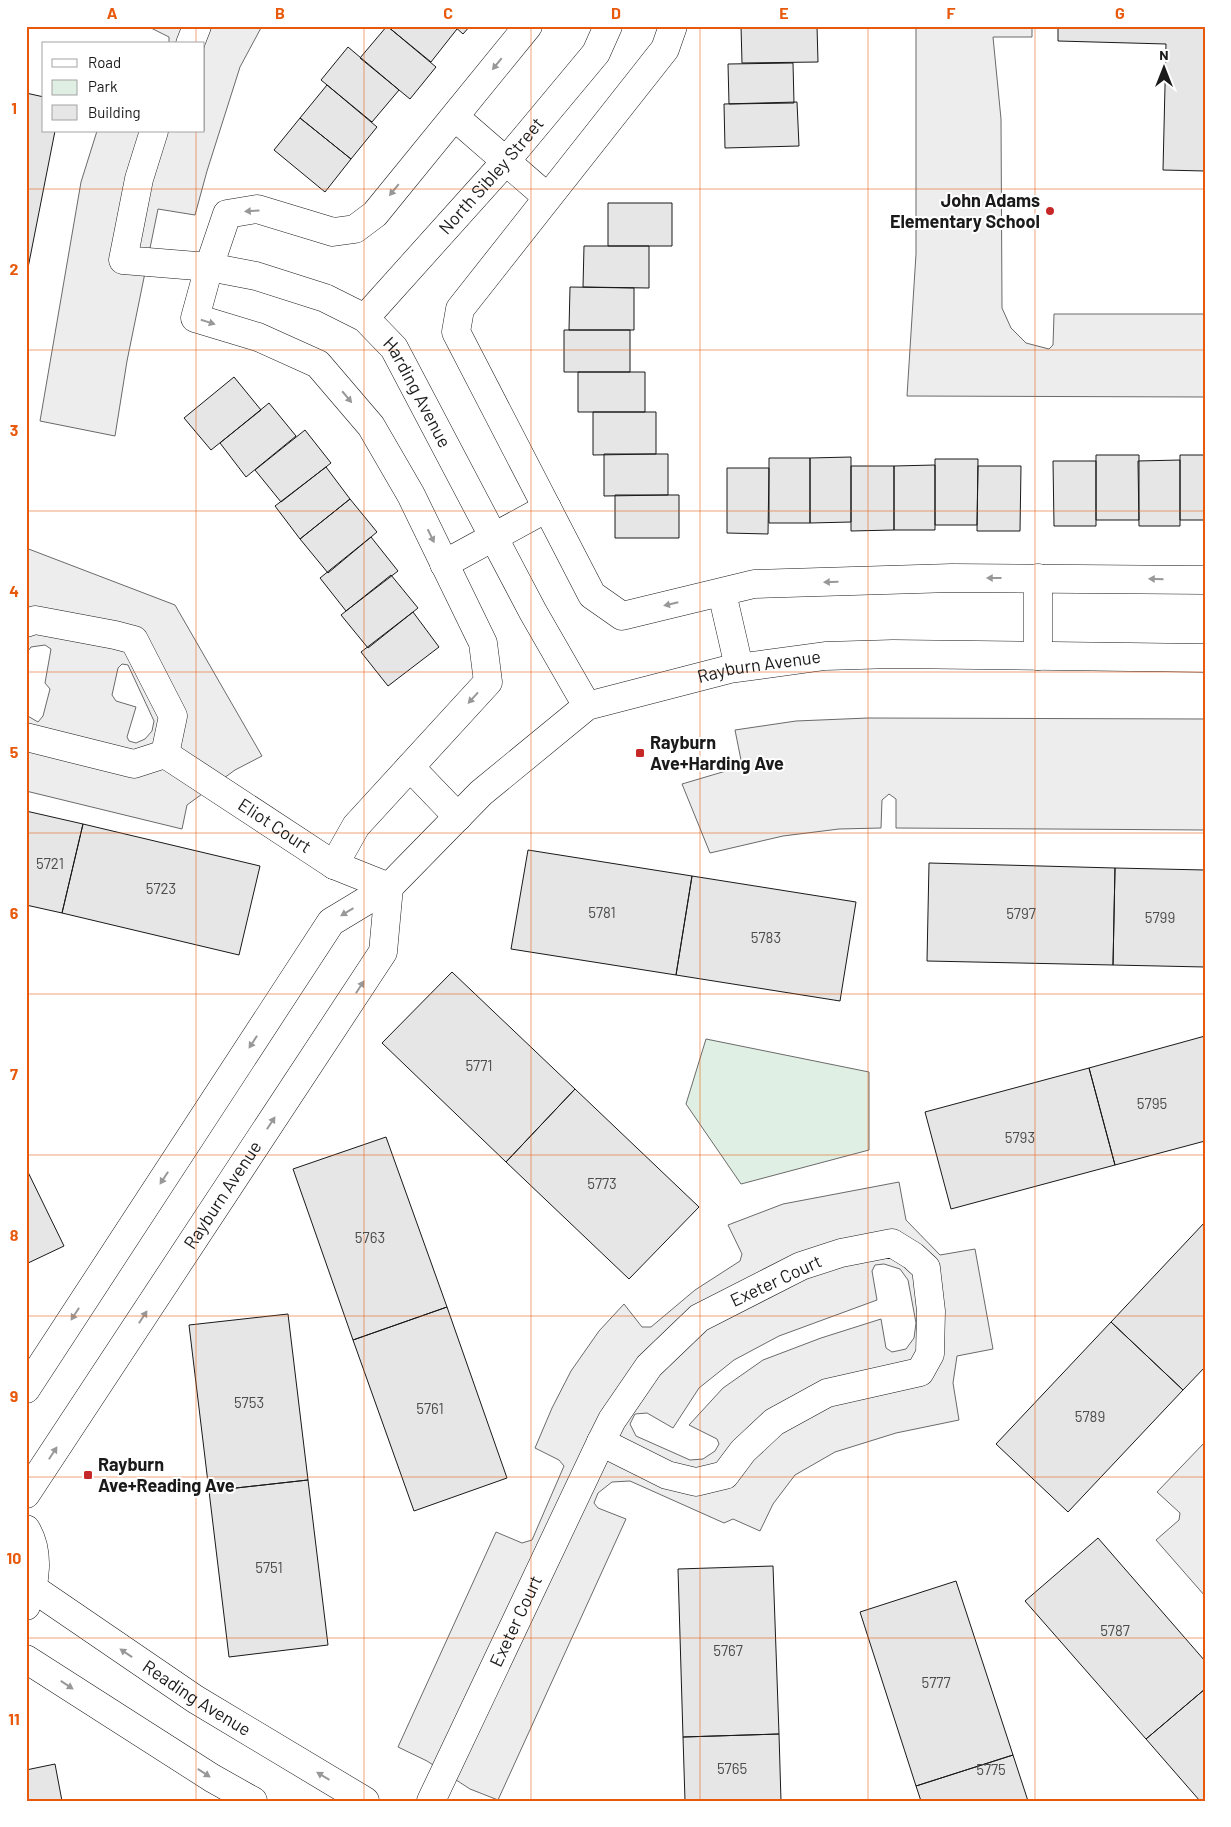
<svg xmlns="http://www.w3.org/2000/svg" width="1231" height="1827" viewBox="0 0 1231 1827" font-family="Barlow,sans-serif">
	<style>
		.green { fill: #e0efe3; stroke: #6a6a6a }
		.parking { fill: #ededed; stroke: #6a6a6a; fill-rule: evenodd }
		.building { fill: #e6e6e6; stroke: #1a1a1a }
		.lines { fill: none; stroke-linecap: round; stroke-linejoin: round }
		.minor-casing { stroke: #1a1a1a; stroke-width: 29 }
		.minor { stroke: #fff; stroke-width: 28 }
		.oneway { fill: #989898 }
		.grid { fill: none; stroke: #e8590c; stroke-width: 1; stroke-opacity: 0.55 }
		.poi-dot { fill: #c62828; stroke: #fff; stroke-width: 2 }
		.labels { text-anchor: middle; stroke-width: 4; stroke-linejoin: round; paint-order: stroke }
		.number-label { font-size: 15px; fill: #4d4d4d }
		.street-label { font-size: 18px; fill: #1a1a1a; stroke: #fff }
		.poi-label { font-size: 18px; font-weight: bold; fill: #1a1a1a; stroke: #fff; text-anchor: start }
		.neatline { fill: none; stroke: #e8590c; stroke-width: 2 }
		.grid-label { font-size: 16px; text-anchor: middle; font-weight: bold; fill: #e8590c }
	</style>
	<rect width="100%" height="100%" fill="#fff"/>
	<path class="green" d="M 706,1039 L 869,1072 L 869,1150 L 741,1184 L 686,1104 Z"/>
	<path class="parking" d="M 147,26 L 262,26 L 240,67 L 207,171 L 195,215 L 158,209 L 127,361 L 115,436 L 40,421 L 81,182 L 97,131 L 204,131 L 204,44 L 169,44 L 169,37 Z
		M 916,26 L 1032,26 L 1032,37 L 993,37 L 1001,119 L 1002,308 L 1011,328 L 1026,343 L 1049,349 L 1053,345 L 1054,314 L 1205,314 L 1205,397 L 907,396 L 916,254 Z
		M 26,548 L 175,605 L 262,756 L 235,770 L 187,805 L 182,829 L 26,791 L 26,715 L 38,722 L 43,716 L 50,689 L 45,683 L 51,649 L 45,645 L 31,647 L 26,654 ZM 122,664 L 128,665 L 154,721 L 152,731 L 145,739 L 136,743 L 129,741 L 127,737 L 136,707 L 116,701 L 112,695 L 118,668 Z
		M 868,718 L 1205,719 L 1205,830 L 896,828 L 896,799 L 889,794 L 882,800 L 881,828 L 839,829 L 783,836 L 710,853 L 682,784 L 736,768 L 741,760 L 735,730 L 796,721 Z
		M 899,1182 L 906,1220 L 940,1255 L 975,1249 L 993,1349 L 957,1356 L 953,1383 L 959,1420 L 896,1433 L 835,1452 L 795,1475 L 773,1504 L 760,1531 L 733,1519 L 724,1523 L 630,1481 L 612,1482 L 598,1493 L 594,1503 L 598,1508 L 626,1519 L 498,1800 L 470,1789 L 427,1761 L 398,1747 L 496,1532 L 522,1543 L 532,1540 L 564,1466 L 559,1460 L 535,1448 L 552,1408 L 571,1371 L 599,1331 L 624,1304 L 642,1327 L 651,1327 L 695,1290 L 740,1261 L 742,1254 L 728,1225 L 783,1204 ZM 884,1264 L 900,1269 L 908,1280 L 916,1323 L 914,1338 L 906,1349 L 892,1352 L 886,1348 L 881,1319 L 821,1338 L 763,1360 L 723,1388 L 689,1425 L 717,1439 L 719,1444 L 715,1451 L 703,1459 L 690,1460 L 636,1436 L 630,1424 L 635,1414 L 647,1413 L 673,1428 L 699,1388 L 734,1360 L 779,1336 L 877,1300 L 872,1271 L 875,1265 Z
		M 1205,1442 L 1205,1596 L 1156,1540 L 1179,1520 L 1180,1513 L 1157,1492 Z"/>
	<path class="building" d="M 387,26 L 436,67 L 410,99 L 360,58 Z
		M 387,26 L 454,26 L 457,29 L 431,62 Z
		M 454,26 L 470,26 L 463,34 Z
		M 741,26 L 817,26 L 818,62 L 742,63 Z
		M 1058,26 L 1205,26 L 1205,171 L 1163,170 L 1166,44 L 1058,41 Z
		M 348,47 L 399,90 L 372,122 L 321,80 Z
		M 793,63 L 794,103 L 729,104 L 728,64 Z
		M 327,85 L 377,127 L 351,159 L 300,118 Z
		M 26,93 L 44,97 L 44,131 L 55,131 L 26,278 Z
		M 797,102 L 799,146 L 725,148 L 724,104 Z
		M 300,118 L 351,159 L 325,192 L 274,150 Z
		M 608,203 L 672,203 L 672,246 L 608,246 Z
		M 584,246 L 649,246 L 649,288 L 583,287 Z
		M 570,287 L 634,288 L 634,330 L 569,330 Z
		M 564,330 L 630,330 L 630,372 L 564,372 Z
		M 578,372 L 645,372 L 645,412 L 578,412 Z
		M 234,377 L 261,410 L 211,450 L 184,418 Z
		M 269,403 L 296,436 L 246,477 L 220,443 Z
		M 593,412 L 656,412 L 656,454 L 593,455 Z
		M 305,430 L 331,463 L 281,502 L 255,470 Z
		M 604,454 L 668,454 L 668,495 L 604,496 Z
		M 1096,455 L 1139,455 L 1139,520 L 1096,520 Z
		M 1180,455 L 1205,455 L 1205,520 L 1180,520 Z
		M 851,457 L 851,522 L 810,523 L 810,458 Z
		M 769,458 L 810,458 L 810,523 L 769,523 Z
		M 935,459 L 978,459 L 977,525 L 935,525 Z
		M 1180,460 L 1180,526 L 1139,526 L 1138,461 Z
		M 1053,461 L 1096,461 L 1096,526 L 1054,526 Z
		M 935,465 L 935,530 L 894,530 L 894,466 Z
		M 851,466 L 894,466 L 894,530 L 851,531 Z
		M 978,466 L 1021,466 L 1020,531 L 977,531 Z
		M 326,467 L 350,499 L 300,539 L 275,506 Z
		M 727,468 L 769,468 L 768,534 L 727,533 Z
		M 615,495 L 679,495 L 679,538 L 615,538 Z
		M 350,499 L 377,532 L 328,573 L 300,539 Z
		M 371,537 L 398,571 L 346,611 L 320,578 Z
		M 391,575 L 418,608 L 368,648 L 341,615 Z
		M 413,612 L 439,647 L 388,686 L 361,652 Z
		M 26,811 L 83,824 L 62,913 L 26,905 Z
		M 83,824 L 260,866 L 239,955 L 62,913 Z
		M 528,850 L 692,876 L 676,975 L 511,949 Z
		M 929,863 L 1115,868 L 1113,965 L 927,961 Z
		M 1115,868 L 1205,870 L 1205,967 L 1113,965 Z
		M 692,876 L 856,902 L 840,1001 L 676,975 Z
		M 452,972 L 575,1089 L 506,1162 L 382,1043 Z
		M 1205,1036 L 1205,1141 L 1115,1165 L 1089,1068 Z
		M 1089,1068 L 1115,1165 L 951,1209 L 925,1112 Z
		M 575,1089 L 699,1207 L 629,1279 L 506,1162 Z
		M 386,1137 L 447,1307 L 353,1340 L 293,1169 Z
		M 26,1168 L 64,1246 L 26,1264 Z
		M 1205,1222 L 1205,1367 L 1183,1390 L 1111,1322 Z
		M 447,1307 L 507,1478 L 414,1511 L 353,1340 Z
		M 288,1314 L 308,1480 L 209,1491 L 189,1325 Z
		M 1111,1322 L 1183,1390 L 1068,1512 L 996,1444 Z
		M 308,1480 L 328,1645 L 229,1657 L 209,1491 Z
		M 1098,1538 L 1205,1661 L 1205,1689 L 1146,1739 L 1025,1601 Z
		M 773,1566 L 779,1734 L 683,1737 L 678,1569 Z
		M 956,1581 L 1013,1755 L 916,1786 L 860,1612 Z
		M 1205,1689 L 1205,1801 L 1200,1801 L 1146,1739 Z
		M 779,1734 L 781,1801 L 685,1801 L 683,1737 Z
		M 1013,1755 L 1028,1801 L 921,1801 L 916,1786 Z
		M 55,1764 L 62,1801 L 26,1801 L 26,1770 Z"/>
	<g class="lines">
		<defs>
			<g id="minor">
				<path d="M 673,26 L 665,49 L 460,309 L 456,332 L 592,595 L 622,616 L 754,584 L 952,578 L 1205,580"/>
				<path d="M 190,44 L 197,26"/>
				<path d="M 455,117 L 547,197"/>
				<path id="s1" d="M 154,131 L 139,179 L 123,260 L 209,267 L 256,276 L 325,298 L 365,318 L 394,348 L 533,612 L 587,706"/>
				<path id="s2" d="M 365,318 L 506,161 L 596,53 L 608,26"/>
				<path d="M 444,564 L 547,508"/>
				<path d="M 722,593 L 739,667"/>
				<path d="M 26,623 L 35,620 L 115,635 L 134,640 L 173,716 L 165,754"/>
				<path d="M 1038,656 L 1038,578"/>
				<path d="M 26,737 L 134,764 L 165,754"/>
				<path id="s3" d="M 165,754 L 334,865 L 389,887"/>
				<path d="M 410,767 L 458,817"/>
				<path d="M 334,865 L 356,826 L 488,682 L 483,643 L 411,495 L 371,426 L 318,364 L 258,337 L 195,318 L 209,267 L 227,214 L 257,209 L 333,232 L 355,229 L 375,214 L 528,26"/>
				<path d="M 892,1243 L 913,1256 L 926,1268 L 931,1311 L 930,1354 L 920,1372 L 827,1393 L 774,1422 L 743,1451 L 725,1475 L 696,1482 L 667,1475 L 601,1442 L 612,1420 L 649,1366 L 699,1318 L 801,1266 L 841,1253 Z"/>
				<path id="s4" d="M 26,1389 L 331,922 L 389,887 L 481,793 L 587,706 L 730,669 L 825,656 L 893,654 L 1205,658"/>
				<path id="s5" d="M 26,1494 L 383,952 L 389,887"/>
				<path d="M 26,1529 C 40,1552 36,1583 26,1606"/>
				<path id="s6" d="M 34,1589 L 195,1699 L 365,1801"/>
				<path d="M 26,1659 L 212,1778 L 253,1801"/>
				<path id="s7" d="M 431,1801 L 601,1442"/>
			</g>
		</defs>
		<use href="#minor" class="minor-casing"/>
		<use href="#minor" class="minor"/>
	</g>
	<defs><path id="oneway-solid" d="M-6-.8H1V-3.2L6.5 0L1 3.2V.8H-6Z" transform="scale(1.25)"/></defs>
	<g class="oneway">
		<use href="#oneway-solid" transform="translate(497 64) rotate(129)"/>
		<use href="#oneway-solid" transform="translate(394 190) rotate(129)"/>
		<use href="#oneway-solid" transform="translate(252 211) rotate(176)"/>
		<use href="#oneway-solid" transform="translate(208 322) rotate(17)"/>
		<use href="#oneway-solid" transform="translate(347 397) rotate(50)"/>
		<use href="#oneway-solid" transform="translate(431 536) rotate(64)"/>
		<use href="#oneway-solid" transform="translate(994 578) rotate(-180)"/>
		<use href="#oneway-solid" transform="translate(1156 579) rotate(-179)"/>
		<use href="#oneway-solid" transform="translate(831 582) rotate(178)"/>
		<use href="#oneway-solid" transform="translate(671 604) rotate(167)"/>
		<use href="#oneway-solid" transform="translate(473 698) rotate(132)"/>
		<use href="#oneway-solid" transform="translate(347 912) rotate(149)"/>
		<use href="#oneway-solid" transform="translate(360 987) rotate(-57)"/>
		<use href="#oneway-solid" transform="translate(253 1042) rotate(123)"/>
		<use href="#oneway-solid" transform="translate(271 1123) rotate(-57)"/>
		<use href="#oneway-solid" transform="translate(164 1178) rotate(123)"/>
		<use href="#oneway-solid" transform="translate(75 1314) rotate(123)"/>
		<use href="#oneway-solid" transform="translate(143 1317) rotate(-57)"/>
		<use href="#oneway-solid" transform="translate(53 1453) rotate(-57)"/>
		<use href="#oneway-solid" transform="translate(126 1653) rotate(-146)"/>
		<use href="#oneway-solid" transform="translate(67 1685) rotate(33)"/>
		<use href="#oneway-solid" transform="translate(204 1773) rotate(33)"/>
		<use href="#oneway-solid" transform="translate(323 1776) rotate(-149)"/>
	</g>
	<path class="grid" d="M 196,26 L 196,44M 364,26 L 364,1801M 531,26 L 531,1801M 700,26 L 700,1801M 868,26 L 868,1801M 1035,26 L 1035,1801M 196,131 L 196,1801M 26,189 L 1205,189M 26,350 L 1205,350M 26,511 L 1205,511M 26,672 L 1205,672M 26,833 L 1205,833M 26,994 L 1205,994M 26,1155 L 1205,1155M 26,1316 L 1205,1316M 26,1477 L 1205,1477M 26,1638 L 1205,1638"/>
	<g class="poi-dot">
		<circle cx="1050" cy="211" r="5"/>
		<rect x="635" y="748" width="10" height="10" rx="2.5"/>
		<rect x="83" y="1470" width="10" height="10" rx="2.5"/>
	</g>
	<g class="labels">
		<g class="number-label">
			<text x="50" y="869">5721</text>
			<text x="161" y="894">5723</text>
			<text x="602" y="918">5781</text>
			<text x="1021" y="919">5797</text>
			<text x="1160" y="923">5799</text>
			<text x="766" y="943">5783</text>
			<text x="479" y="1071">5771</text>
			<text x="1152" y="1109">5795</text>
			<text x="1020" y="1143">5793</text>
			<text x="602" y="1189">5773</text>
			<text x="370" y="1243">5763</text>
			<text x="249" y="1408">5753</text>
			<text x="430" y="1414">5761</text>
			<text x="1090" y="1422">5789</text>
			<text x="269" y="1573">5751</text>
			<text x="1115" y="1636">5787</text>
			<text x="728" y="1656">5767</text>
			<text x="936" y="1688">5777</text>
			<text x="732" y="1774">5765</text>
			<text x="991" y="1775">5775</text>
		</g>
		<g class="street-label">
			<text dy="6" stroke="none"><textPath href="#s2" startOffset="190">North Sibley Street</textPath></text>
			<text dy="6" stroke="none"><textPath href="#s1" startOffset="476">Harding Avenue</textPath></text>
			<text dy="6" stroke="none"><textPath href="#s4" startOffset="1071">Rayburn Avenue</textPath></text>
			<text dy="6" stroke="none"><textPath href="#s3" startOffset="131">Eliot Court</textPath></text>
			<text dy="6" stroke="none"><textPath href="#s5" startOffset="358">Rayburn Avenue</textPath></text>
			<text transform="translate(776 1281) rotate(-25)" y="6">Exeter Court</text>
			<text dy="6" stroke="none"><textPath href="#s7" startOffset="199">Exeter Court</textPath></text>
			<text dy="6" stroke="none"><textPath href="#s6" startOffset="196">Reading Avenue</textPath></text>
		</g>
		<g class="poi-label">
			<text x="1040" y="207" text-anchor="end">John Adams<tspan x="1040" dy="21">Elementary School</tspan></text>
			<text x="650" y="749">Rayburn<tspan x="650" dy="21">Ave+Harding Ave</tspan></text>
			<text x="98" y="1471">Rayburn<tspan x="98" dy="21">Ave+Reading Ave</tspan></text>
		</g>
	</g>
	<rect width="1231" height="1827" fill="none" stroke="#ffffff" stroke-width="55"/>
	<rect x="42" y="42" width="162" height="90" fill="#ffffff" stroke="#a3a3a3"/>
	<rect x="52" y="59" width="25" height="8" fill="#ffffff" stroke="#a3a3a3"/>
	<text x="88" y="68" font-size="15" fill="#1a1a1a">Road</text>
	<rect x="52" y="80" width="25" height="15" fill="#e0efe3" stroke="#a3a3a3"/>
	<text x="88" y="92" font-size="15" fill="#1a1a1a">Park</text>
	<rect x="52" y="105" width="25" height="15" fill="#e6e6e6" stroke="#a3a3a3"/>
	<text x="88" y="118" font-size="15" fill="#1a1a1a">Building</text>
	<g transform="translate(1164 68)" stroke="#ffffff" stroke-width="4" paint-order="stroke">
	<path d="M0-4L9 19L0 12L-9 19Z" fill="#1a1a1a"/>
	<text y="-8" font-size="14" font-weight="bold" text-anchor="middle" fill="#1a1a1a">N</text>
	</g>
	<rect x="28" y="28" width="1176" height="1772" class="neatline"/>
	<g class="grid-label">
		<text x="112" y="19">A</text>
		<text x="280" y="19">B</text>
		<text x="448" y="19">C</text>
		<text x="616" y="19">D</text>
		<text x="784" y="19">E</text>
		<text x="951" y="19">F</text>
		<text x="1120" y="19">G</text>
		<text x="14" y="114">1</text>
		<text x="14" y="275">2</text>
		<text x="14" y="436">3</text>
		<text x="14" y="597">4</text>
		<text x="14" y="758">5</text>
		<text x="14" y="919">6</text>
		<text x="14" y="1080">7</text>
		<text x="14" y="1241">8</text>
		<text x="14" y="1402">9</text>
		<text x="14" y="1564">10</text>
		<text x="14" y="1725">11</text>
	</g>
</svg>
